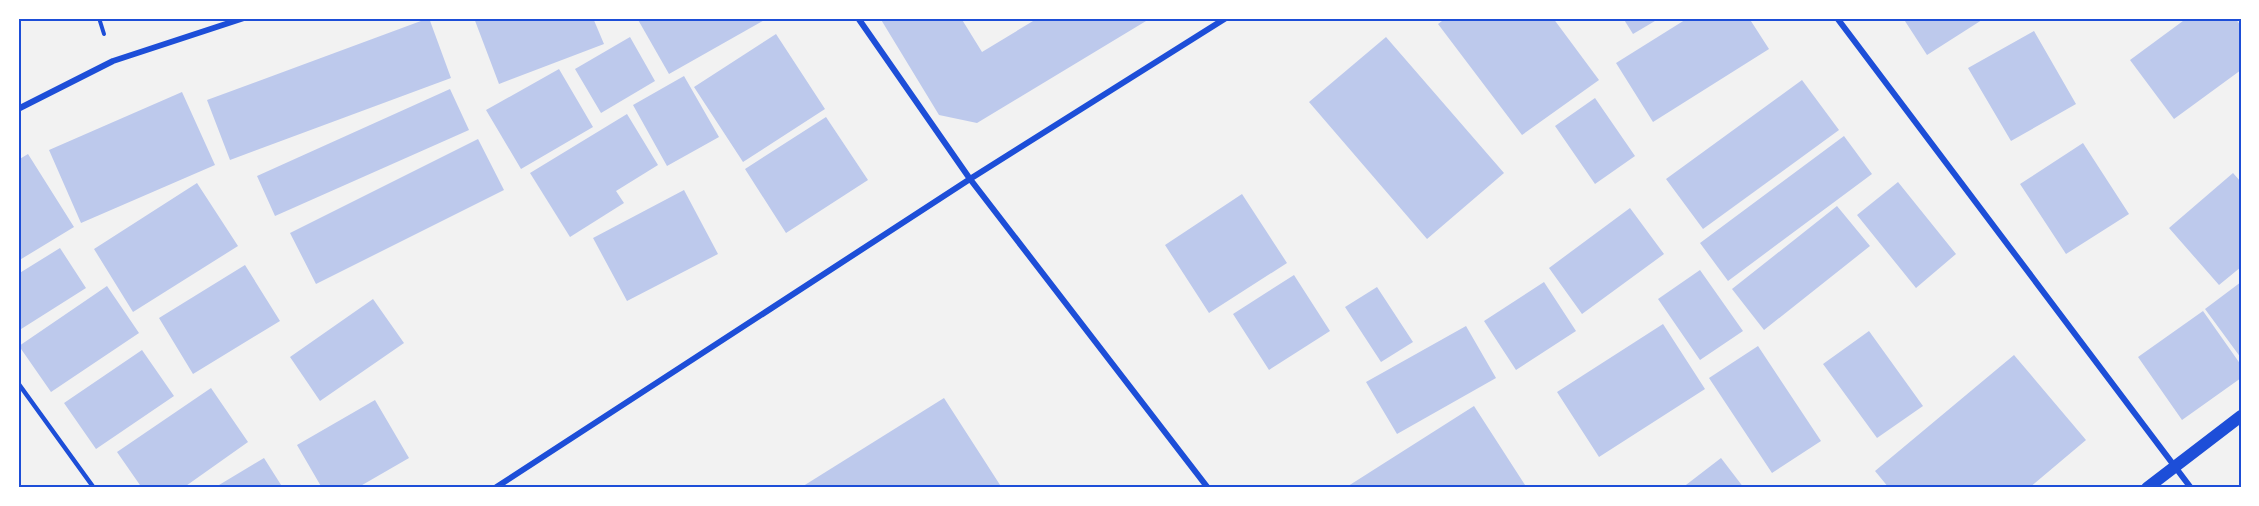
<svg xmlns="http://www.w3.org/2000/svg" width="2259" height="506" viewBox="0 0 2259 506" font-family="'Alegreya Sans',sans-serif">
	<style>
		.building { fill: #bdc9ec }
		.lines { fill: none; stroke-linecap: round; stroke-linejoin: round }
		.path { stroke: #1d4ed8; stroke-width: 4 }
		.service { stroke: #1d4ed8; stroke-width: 4.5 }
		.minor { stroke: #1d4ed8; stroke-width: 6 }
		.secondary { stroke: #1d4ed8; stroke-width: 12 }
		.neatline { fill: none; stroke: #1d4ed8; stroke-width: 2 }
	</style>
	<rect width="100%" height="100%" fill="#f2f2f2"/>
	<path class="building" d="M 429,18 L 451,78 L 230,160 L 207,100 Z
		M 474,18 L 593,18 L 604,44 L 499,84 Z
		M 637,18 L 768,18 L 669,74 Z
		M 880,18 L 961,18 L 982,52 L 1038,18 L 1151,18 L 977,123 L 939,115 Z
		M 1446,18 L 1553,18 L 1599,80 L 1522,135 L 1438,24 Z
		M 1623,18 L 1660,18 L 1633,34 Z
		M 1688,18 L 1749,18 L 1769,49 L 1653,122 L 1616,63 Z
		M 1903,18 L 1985,18 L 1927,55 Z
		M 2187,18 L 2235,18 L 2241,26 L 2241,70 L 2174,119 L 2130,60 Z
		M 2034,31 L 2076,104 L 2011,141 L 1968,68 Z
		M 776,34 L 825,109 L 743,162 L 694,87 Z
		M 630,37 L 655,81 L 601,113 L 575,69 Z
		M 1386,37 L 1504,173 L 1427,239 L 1309,102 Z
		M 559,69 L 593,127 L 521,169 L 486,110 Z
		M 684,76 L 719,137 L 667,166 L 633,105 Z
		M 1802,80 L 1839,130 L 1703,229 L 1666,179 Z
		M 450,89 L 469,130 L 275,216 L 257,176 Z
		M 182,92 L 215,165 L 81,223 L 49,150 Z
		M 1595,98 L 1635,156 L 1595,184 L 1555,126 Z
		M 627,114 L 658,165 L 616,191 L 624,203 L 570,237 L 530,173 Z
		M 826,117 L 868,180 L 786,233 L 745,169 Z
		M 1844,136 L 1872,174 L 1728,281 L 1700,243 Z
		M 478,139 L 504,190 L 316,284 L 290,233 Z
		M 2083,143 L 2129,214 L 2066,254 L 2020,184 Z
		M 28,154 L 74,227 L 18,261 L 18,160 Z
		M 2233,173 L 2241,182 L 2241,267 L 2219,285 L 2169,228 Z
		M 1898,182 L 1956,254 L 1916,288 L 1857,215 Z
		M 197,183 L 238,246 L 133,312 L 94,249 Z
		M 684,190 L 718,254 L 627,301 L 593,238 Z
		M 1242,194 L 1287,263 L 1209,313 L 1165,245 Z
		M 1837,206 L 1870,246 L 1764,330 L 1732,289 Z
		M 1630,208 L 1664,254 L 1582,314 L 1549,268 Z
		M 60,248 L 86,288 L 18,331 L 18,274 Z
		M 245,265 L 280,321 L 193,374 L 159,318 Z
		M 1700,270 L 1743,331 L 1700,360 L 1658,299 Z
		M 1294,275 L 1330,331 L 1269,370 L 1233,314 Z
		M 1544,282 L 1576,331 L 1516,370 L 1484,321 Z
		M 2241,282 L 2241,358 L 2205,309 Z
		M 107,286 L 139,333 L 51,392 L 19,346 Z
		M 1377,287 L 1413,342 L 1381,362 L 1345,307 Z
		M 373,299 L 404,343 L 320,401 L 290,357 Z
		M 2203,311 L 2241,365 L 2241,378 L 2182,420 L 2138,357 Z
		M 1663,324 L 1705,389 L 1599,457 L 1557,392 Z
		M 1466,326 L 1496,378 L 1397,434 L 1366,382 Z
		M 1869,331 L 1923,406 L 1877,438 L 1823,364 Z
		M 1758,346 L 1821,441 L 1772,473 L 1709,378 Z
		M 142,350 L 174,396 L 96,449 L 64,403 Z
		M 2014,355 L 2086,440 L 2029,488 L 1889,488 L 1875,471 Z
		M 211,388 L 248,442 L 183,488 L 142,488 L 117,452 Z
		M 944,398 L 1002,488 L 800,488 Z
		M 375,400 L 409,458 L 357,488 L 322,488 L 297,445 Z
		M 1474,406 L 1527,488 L 1345,488 Z
		M 264,458 L 283,488 L 214,488 Z
		M 1721,458 L 1744,488 L 1682,488 Z"/>
	<g class="lines">
		<path class="path" d="M 99,18 L 104,34"/>
		<path class="service" d="M 18,383 L 94,488"/>
		<path class="minor" d="M 858,18 L 970,179 L 1208,488
			M 1837,18 L 2191,488
			M 18,109 L 113,61 L 244,18
			M 495,488 L 970,179 L 1226,18"/>
		<path class="secondary" d="M 2147,488 L 2241,416"/>
	</g>
	<rect width="2259" height="506" fill="none" stroke="#ffffff" stroke-width="39"/>
	<rect x="20" y="20" width="2220" height="466" class="neatline"/>
</svg>
